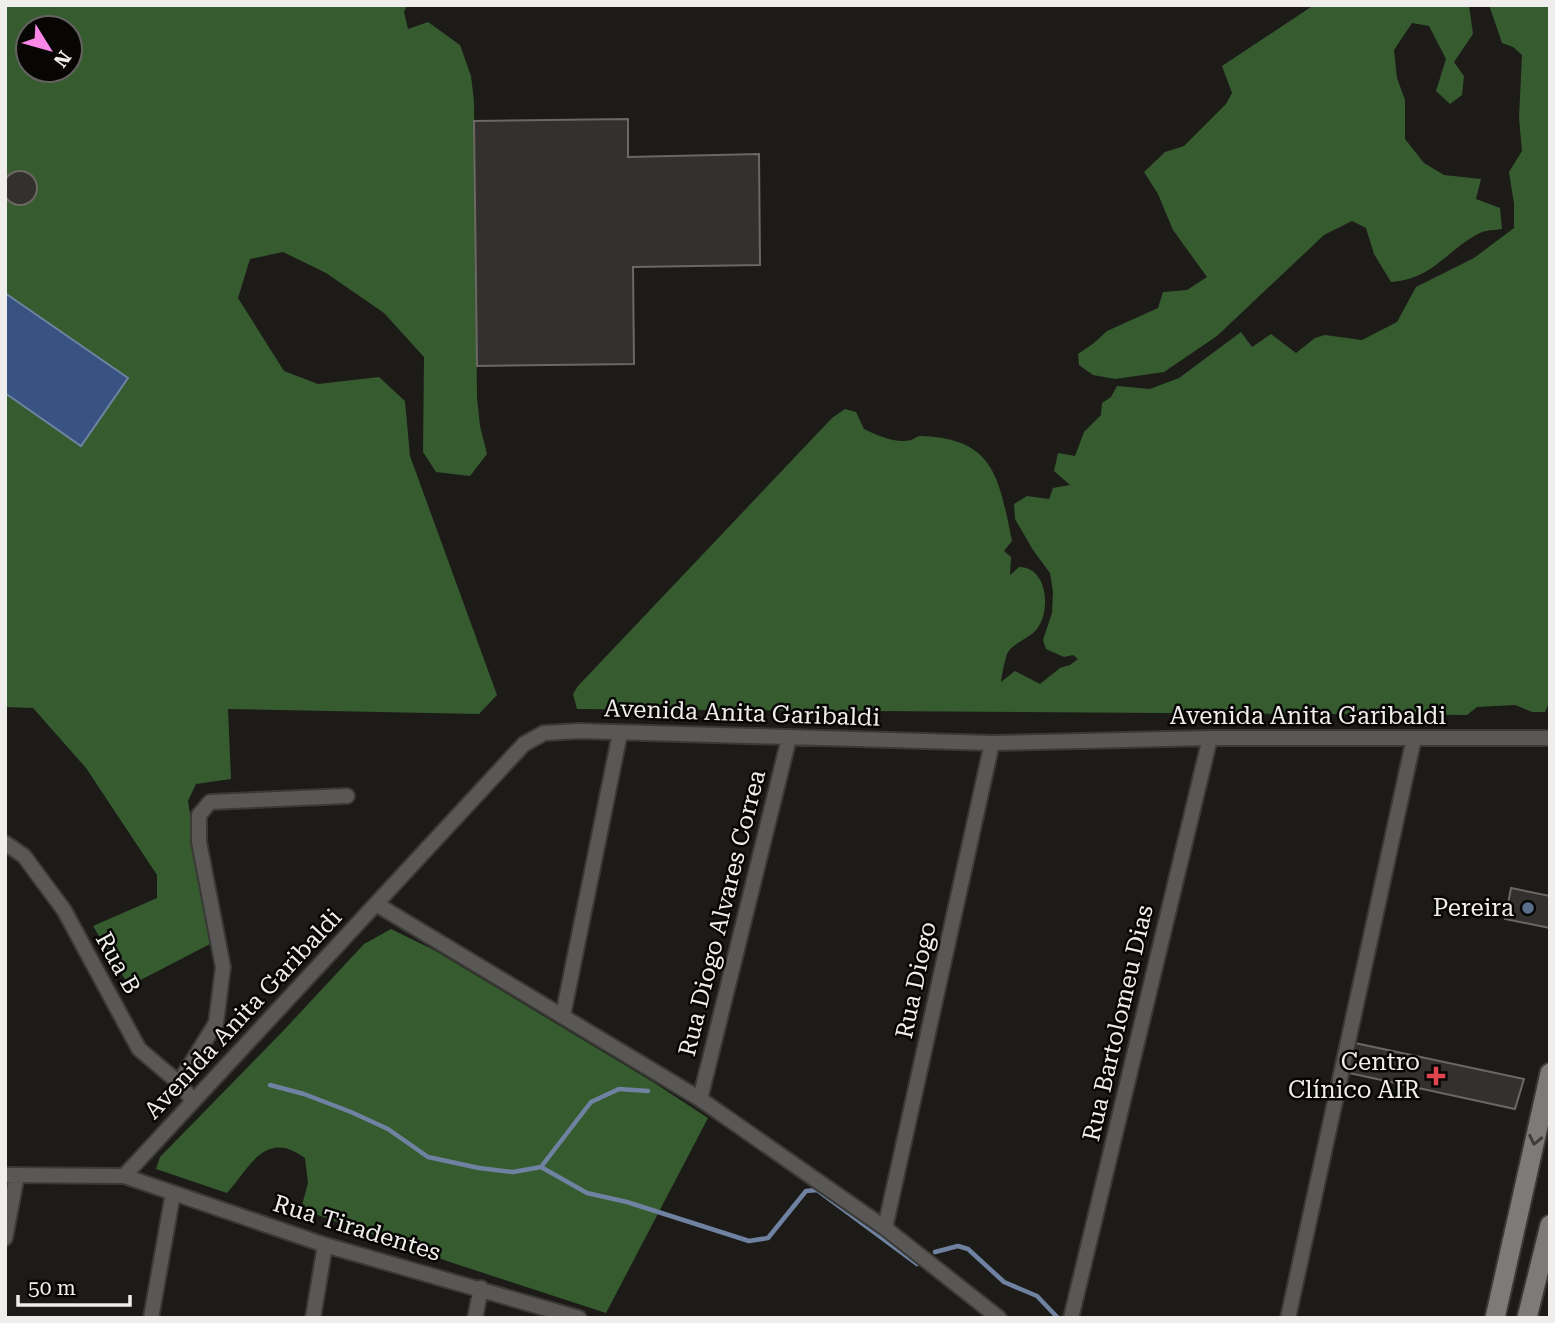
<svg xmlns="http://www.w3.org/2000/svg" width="1555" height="1323" viewBox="0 0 1555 1323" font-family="'Roboto Serif',serif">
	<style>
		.forest { fill: #355b2f; fill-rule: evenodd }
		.water { fill: #385381; stroke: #6f82a1; stroke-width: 2 }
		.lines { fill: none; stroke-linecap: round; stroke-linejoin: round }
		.stream { stroke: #6f82a1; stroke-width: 4.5 }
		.building { fill: #34302e; stroke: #6b6764; stroke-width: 2 }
		.street-casing { stroke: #3a3936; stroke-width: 18 }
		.secondary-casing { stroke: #3a3936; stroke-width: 23 }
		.street { stroke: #595857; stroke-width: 14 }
		.secondary { stroke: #7d7b79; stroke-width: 19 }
		.oneway { stroke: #3c3b39 }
		.service-dot { fill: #5c6f8a; stroke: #070605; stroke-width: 2.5 }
		.health-dot { fill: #e0444e; stroke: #070605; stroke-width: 2.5 }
		.labels { text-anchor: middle; stroke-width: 5; stroke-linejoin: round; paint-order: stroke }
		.street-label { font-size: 24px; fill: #efeeec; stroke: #070605 }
		.poi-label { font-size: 24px; fill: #efeeec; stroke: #070605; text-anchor: end }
	</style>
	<rect width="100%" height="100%" fill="#1c1b18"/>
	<path class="forest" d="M 5,5 L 407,5 L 404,12 L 408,29 L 428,22 L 460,45 L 471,76 L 474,101 L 477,397 L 480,426 L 487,454 L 470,476 L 436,472 L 423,452 L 424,357 L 384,313 L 326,273 L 283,252 L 250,259 L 238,298 L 284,371 L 318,384 L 379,377 L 405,401 L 410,456 L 497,695 L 479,714 L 228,709 L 231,779 L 196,784 L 188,801 L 210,944 L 129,986 L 93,926 L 157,898 L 157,875 L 86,768 L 33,708 L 5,707 ZM 28,28 L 70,28 L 70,70 L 28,70 Z
		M 1318,5 L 1469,5 L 1473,34 L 1454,62 L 1464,76 L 1462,95 L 1450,104 L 1436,91 L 1446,59 L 1429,26 L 1412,23 L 1394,50 L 1397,78 L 1405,100 L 1405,139 L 1424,163 L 1444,175 L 1481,179 L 1476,199 L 1500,208 L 1502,229 C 1495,230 1486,230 1480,233 C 1446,250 1434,279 1391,282 L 1374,254 L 1366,228 L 1352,221 L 1324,235 L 1217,336 L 1164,372 L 1115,379 L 1093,375 L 1079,365 L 1078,354 L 1094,343 L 1107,331 L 1158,308 L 1163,292 L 1187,290 L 1207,277 L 1173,230 L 1158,194 L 1144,172 L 1165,152 L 1184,146 L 1226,104 L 1232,93 L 1222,66 L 1311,7 Z
		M 1489,5 L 1550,5 L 1550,700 L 1545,712 L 1532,712 L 1515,705 L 1477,707 L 1467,715 L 577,709 L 573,694 L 578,686 L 832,418 L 845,409 L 856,412 L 864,429 C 877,435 895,444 911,440 C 914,439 917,436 920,436 C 995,438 999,478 1012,541 L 1004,551 L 1011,557 L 1010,575 L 1019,567 C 1048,567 1051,611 1037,629 C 1029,639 1012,643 1007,654 C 1004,663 1002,673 1001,682 L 1015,671 L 1040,684 L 1060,668 L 1070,665 L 1078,659 L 1073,655 L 1064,657 L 1046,649 L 1043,640 L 1052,613 L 1053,592 L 1050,573 L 1033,550 L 1015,519 L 1014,504 L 1027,496 L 1049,499 L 1053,488 L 1070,485 L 1054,471 L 1058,453 L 1075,456 L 1084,432 L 1101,415 L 1102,403 L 1111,397 L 1117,386 L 1150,389 L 1179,378 L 1241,332 L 1252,347 L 1271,334 L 1296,353 L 1315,338 L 1325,335 L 1362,340 L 1397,322 L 1416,287 L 1474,258 L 1514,228 L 1514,204 L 1509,172 L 1522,151 L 1519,118 L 1522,55 L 1513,47 L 1502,43 Z
		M 391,929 L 434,950 L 653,1082 L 708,1118 L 606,1313 L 453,1263 L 301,1209 L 308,1183 L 305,1158 C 265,1129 251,1166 227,1193 L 156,1169 L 160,1157 L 284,1030 L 364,944 Z"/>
	<path class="water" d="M 5,293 L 128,378 L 81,446 L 5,393 Z"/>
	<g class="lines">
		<path class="stream" d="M 270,1085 L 304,1094 L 351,1112 L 388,1129 L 428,1157 L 479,1168 L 513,1172 L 541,1167 L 587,1193 L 627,1202 L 749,1241 L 768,1238 L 806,1191 L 817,1190 L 917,1264
			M 541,1167 L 591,1102 L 619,1089 L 648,1091
			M 935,1252 L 958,1246 L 968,1249 L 1004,1282 L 1037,1296 L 1058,1318"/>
	</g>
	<path class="building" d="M 628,119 L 628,157 L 759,154 L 760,265 L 633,267 L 634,364 L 477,366 L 474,121 Z
		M3 188a17 17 0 1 1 34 0a17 17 0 1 1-34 0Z
		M 1511,888 L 1550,896 L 1550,928 L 1505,919 Z
		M 1355,1043 L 1524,1079 L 1515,1109 L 1349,1073 Z"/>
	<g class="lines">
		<defs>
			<path id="street" d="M 5,843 L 24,856 L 64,910 L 139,1049 L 179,1083 L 193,1101
				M 376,904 L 700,1099 L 885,1228 L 999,1318
				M 563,1015 L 620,733
				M 179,1083 L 216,1023 L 223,967 L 199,842 L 199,815 L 210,802 L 347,796
				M 700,1099 L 789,738
				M 5,1175 L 124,1176 L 325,1245 L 579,1318
				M 124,1176 L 524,744 L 544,733 L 579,731 L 992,743 L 1210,738 L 1550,738
				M 885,1228 L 992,743
				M 5,1238 L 17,1175
				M 151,1318 L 173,1193
				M 313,1318 L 325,1245
				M 475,1318 L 481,1288
				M 1071,1318 L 1210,738
				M 1288,1318 L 1414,738"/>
			<path id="secondary" d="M 1495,1318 L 1550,1073
				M 1527,1318 L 1550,1225"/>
		</defs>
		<use href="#street" class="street-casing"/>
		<use href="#secondary" class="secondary-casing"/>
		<use href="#street" class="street"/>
		<use href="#secondary" class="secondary"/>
	</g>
	<defs><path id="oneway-chevron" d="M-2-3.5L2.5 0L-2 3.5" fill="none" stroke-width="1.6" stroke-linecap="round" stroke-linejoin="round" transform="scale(1.75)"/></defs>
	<use class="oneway" href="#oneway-chevron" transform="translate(1535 1140) rotate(102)"/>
	<circle class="service-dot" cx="1528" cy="908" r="7"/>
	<path class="health-dot" d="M1432.5 1065.5h7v7h7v7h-7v7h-7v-7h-7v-7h7z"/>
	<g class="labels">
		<g class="street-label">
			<text transform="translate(742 713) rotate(2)" y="8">Avenida Anita Garibaldi</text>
			<text x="1308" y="724">Avenida Anita Garibaldi</text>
			<text transform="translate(722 913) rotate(-76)" y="8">Rua Diogo Alvares Correa</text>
			<text transform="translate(118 963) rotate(61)" y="8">Rua B</text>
			<text transform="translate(916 980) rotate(-78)" y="8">Rua Diogo</text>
			<text transform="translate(243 1014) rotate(-47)" y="8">Avenida Anita Garibaldi</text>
			<text transform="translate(1118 1023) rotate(-77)" y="8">Rua Bartolomeu Dias</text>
			<text transform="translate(357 1228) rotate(17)" y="8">Rua Tiradentes</text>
		</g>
		<g class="poi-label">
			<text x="1514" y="916">Pereira</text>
			<text x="1420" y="1070">Centro<tspan x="1420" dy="28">Clínico AIR</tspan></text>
		</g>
	</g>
	<rect width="1555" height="1323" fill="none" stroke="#efeeec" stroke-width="14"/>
	<g transform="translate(49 49) rotate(127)"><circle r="33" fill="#070605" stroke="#646361" stroke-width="2"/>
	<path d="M0-5L12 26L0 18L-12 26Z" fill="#fb87e6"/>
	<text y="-10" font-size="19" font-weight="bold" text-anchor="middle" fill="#efeeec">N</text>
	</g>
	<path d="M18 1295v10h112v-10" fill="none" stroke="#efeeec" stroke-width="3.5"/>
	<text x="28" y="1295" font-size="21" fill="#efeeec" stroke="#070605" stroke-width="5" paint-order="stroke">50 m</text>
</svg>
